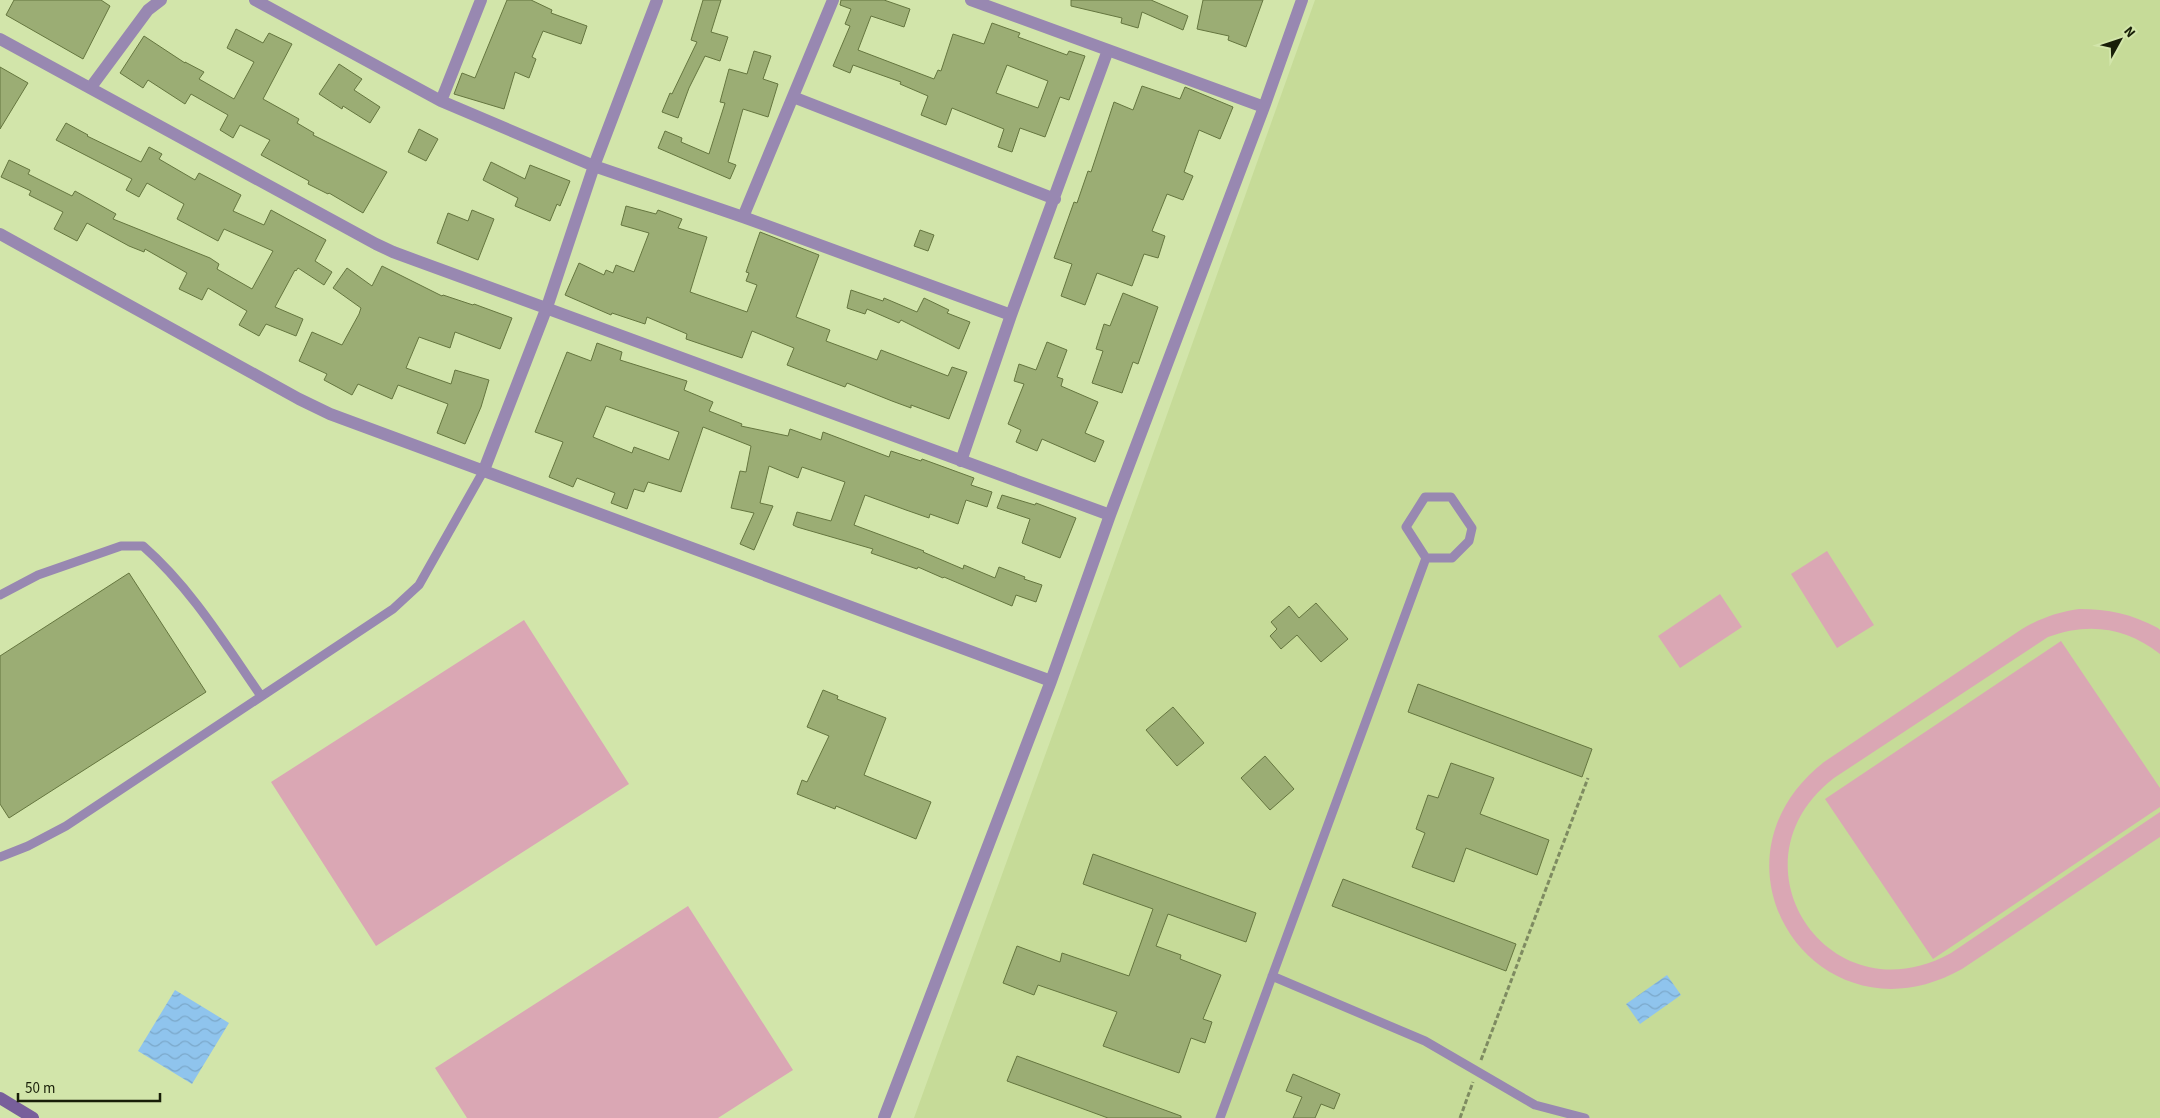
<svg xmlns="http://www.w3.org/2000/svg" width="2160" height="1118" viewBox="0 0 2160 1118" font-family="'Source Sans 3',sans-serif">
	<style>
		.built { fill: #c6db98 }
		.grass { fill: #daa7b4 }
		.water { fill: url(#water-waves) }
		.building { fill: #9bad74; stroke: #65763f; fill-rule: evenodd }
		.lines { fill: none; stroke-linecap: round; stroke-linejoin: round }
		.path { stroke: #7e8b61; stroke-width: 3; stroke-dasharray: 5 2.5; stroke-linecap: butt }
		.lane { stroke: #9888b1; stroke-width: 9 }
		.street { stroke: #9888b1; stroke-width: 12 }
		.secondary { stroke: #785f9b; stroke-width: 12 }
	</style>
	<defs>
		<pattern id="water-waves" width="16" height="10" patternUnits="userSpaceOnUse" patternTransform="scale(1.25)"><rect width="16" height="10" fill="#8fc4ed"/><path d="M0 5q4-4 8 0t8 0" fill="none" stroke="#7ba8ca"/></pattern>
	</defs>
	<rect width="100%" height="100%" fill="#d2e5aa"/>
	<path class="built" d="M 1315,0 L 2160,0 L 2160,1118 L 914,1118 L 1064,703 Z"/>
	<path class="grass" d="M 1827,551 L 1874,625 L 1837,648 L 1791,574 Z
		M 1720,594 L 1742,627 L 1680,668 L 1658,636 Z
		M 2079,609 C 2108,609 2132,614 2158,628 L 2160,630 L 2160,654 C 2126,627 2088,622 2048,637 L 1834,778 C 1724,863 1829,1021 1951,953 L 2160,812 L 2160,837 L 1962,969 C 1818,1050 1694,864 1824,762 L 2022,629 C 2041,618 2058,612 2079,609 Z
		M 524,620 L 629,784 L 376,946 L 271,782 Z
		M 2061,641 L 2160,788 L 2160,807 L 1933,959 L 1825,799 Z
		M 688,906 L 793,1070 L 718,1118 L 467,1118 L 435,1068 Z"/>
	<path class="water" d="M 1667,975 L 1681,995 L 1640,1024 L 1626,1004 Z
		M 175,990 L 229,1023 L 192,1084 L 138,1051 Z"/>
	<path class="building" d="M 14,0 L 101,0 L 110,6 L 83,59 L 6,15 Z
		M 507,0 L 531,0 L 552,10 L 551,13 L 587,26 L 581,44 L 543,31 L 532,57 L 536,59 L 529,78 L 515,72 L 504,109 L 454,94 L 462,73 L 475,78 Z
		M 703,0 L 721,0 L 711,32 L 728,37 L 720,61 L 705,56 L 689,88 L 678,118 L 662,112 L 670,93 L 672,94 L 697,42 L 691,40 Z
		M 841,0 L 884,0 L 910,9 L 904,27 L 871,16 L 858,50 L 934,79 L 938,70 L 941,71 L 953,34 L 984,44 L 992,23 L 1020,33 L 1018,37 L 1067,55 L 1069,51 L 1085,56 L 1069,100 L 1060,97 L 1045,137 L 1020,128 L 1012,152 L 998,147 L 1004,129 L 952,108 L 946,125 L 921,115 L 928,96 L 900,84 L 901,82 L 853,65 L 850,73 L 833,66 L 850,26 L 845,24 L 851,9 L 840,5 ZM 1007,65 L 1048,81 L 1038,108 L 996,93 Z
		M 1071,0 L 1151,0 L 1188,16 L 1183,30 L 1142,12 L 1138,28 L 1121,23 L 1122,18 L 1071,6 Z
		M 1203,0 L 1263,0 L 1246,47 L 1228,40 L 1229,36 L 1197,29 Z
		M 236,29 L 263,43 L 269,33 L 292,44 L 263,99 L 299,119 L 297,123 L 314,133 L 313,135 L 387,172 L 363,213 L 329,193 L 328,194 L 308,184 L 309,181 L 261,155 L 270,140 L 240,125 L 233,138 L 220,130 L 228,115 L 191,94 L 185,104 L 148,80 L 143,88 L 120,73 L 144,36 L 185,63 L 185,62 L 204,72 L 199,79 L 234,99 L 254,62 L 227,48 Z
		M 754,51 L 771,56 L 763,79 L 778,84 L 768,117 L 743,109 L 728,162 L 736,165 L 730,179 L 658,148 L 665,131 L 682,138 L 681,142 L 709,154 L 725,103 L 720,102 L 729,69 L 747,74 Z
		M 339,64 L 362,79 L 354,90 L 380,107 L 370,123 L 343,106 L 342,109 L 319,94 Z
		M 0,67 L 28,83 L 0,129 Z
		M 1142,86 L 1180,99 L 1185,87 L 1233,107 L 1220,139 L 1199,130 L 1184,172 L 1193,176 L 1183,200 L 1167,194 L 1152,231 L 1165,236 L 1158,258 L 1144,254 L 1132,286 L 1097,273 L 1085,305 L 1061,296 L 1072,264 L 1054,258 L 1074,202 L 1077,203 L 1088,171 L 1091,172 L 1114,102 L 1133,110 Z
		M 66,123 L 88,135 L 87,136 L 141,162 L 149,147 L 162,154 L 159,159 L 195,180 L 199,173 L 241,195 L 233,211 L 264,225 L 271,210 L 326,240 L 315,261 L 332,272 L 324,285 L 298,268 L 296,271 L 295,270 L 275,307 L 303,319 L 296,336 L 266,324 L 259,336 L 239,325 L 247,311 L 208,288 L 202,300 L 179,289 L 187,273 L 145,249 L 144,252 L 129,246 L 87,223 L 77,241 L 54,229 L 63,212 L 29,195 L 31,191 L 1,177 L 9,160 L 30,170 L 28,174 L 72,196 L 75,191 L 116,214 L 113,219 L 210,258 L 219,264 L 217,269 L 252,289 L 273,251 L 224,229 L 218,241 L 177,219 L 184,204 L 147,183 L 139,197 L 126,190 L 132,179 L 56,140 Z
		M 419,129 L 438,139 L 426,161 L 408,152 Z
		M 491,162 L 525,179 L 530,165 L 570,181 L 560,206 L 557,204 L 550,221 L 515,206 L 518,198 L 483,180 Z
		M 626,206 L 656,214 L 658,210 L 682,219 L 678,228 L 707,237 L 690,292 L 747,312 L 757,285 L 746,281 L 749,273 L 746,272 L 760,232 L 819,255 L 796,317 L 830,330 L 826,341 L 877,360 L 881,350 L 948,376 L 952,367 L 967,372 L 949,419 L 911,405 L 911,408 L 892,401 L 847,383 L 845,387 L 787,365 L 794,348 L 752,331 L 742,358 L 686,339 L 687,334 L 647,317 L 645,324 L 612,313 L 611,315 L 565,295 L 579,263 L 604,275 L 606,270 L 613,273 L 616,265 L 634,272 L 649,233 L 621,225 Z
		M 472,210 L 494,219 L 478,260 L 437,243 L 448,213 L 468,221 Z
		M 920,230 L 934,235 L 928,251 L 914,246 Z
		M 382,266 L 442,296 L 443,295 L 473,305 L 474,304 L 512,318 L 500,349 L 455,332 L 450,348 L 419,337 L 406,368 L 451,384 L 455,370 L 489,380 L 481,407 L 465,444 L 437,433 L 448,404 L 398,385 L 392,399 L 358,384 L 352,395 L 324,380 L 327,374 L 299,361 L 312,332 L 342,345 L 359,314 L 361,308 L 333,288 L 347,268 L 372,286 Z
		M 851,290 L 883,301 L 884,298 L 917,312 L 924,298 L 949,310 L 947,313 L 970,322 L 959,349 L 901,320 L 899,323 L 867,309 L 865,314 L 847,308 Z
		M 1123,293 L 1158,307 L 1138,364 L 1133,362 L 1122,393 L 1092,383 L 1103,351 L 1096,349 L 1104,324 L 1110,326 Z
		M 1047,342 L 1067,350 L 1057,377 L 1063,379 L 1061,386 L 1098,402 L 1085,433 L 1104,441 L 1095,462 L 1042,439 L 1037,451 L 1016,442 L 1021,430 L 1008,424 L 1024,384 L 1014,381 L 1019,364 L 1036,370 Z
		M 597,343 L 622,352 L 620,360 L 687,381 L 684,390 L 713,402 L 709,411 L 742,424 L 741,426 L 788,436 L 790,429 L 821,440 L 823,432 L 889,457 L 891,451 L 921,461 L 922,459 L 974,478 L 971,485 L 992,492 L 987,507 L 966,500 L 958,524 L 930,514 L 929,518 L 906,510 L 865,495 L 854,525 L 924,551 L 923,552 L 963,569 L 964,565 L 995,578 L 999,567 L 1025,577 L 1024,579 L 1042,585 L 1036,602 L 1016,595 L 1012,606 L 944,577 L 943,578 L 918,567 L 917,569 L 871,553 L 873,549 L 797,527 L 793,525 L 797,512 L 831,521 L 845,482 L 802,467 L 798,478 L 769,466 L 760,503 L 773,506 L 754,550 L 740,544 L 754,513 L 731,508 L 740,471 L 746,472 L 751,446 L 703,427 L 681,492 L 648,482 L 644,492 L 634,489 L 627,509 L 611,503 L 615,493 L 577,478 L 573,487 L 549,477 L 563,442 L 535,432 L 567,352 L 591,361 ZM 606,406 L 679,432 L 669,460 L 634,447 L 632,453 L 593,437 Z
		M 1002,495 L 1035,505 L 1036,503 L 1076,518 L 1060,558 L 1022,543 L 1030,519 L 997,508 Z
		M 129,573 L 206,692 L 9,818 L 0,804 L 0,656 Z
		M 1316,603 L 1348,639 L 1321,662 L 1297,635 L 1281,649 L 1270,636 L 1277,629 L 1271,622 L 1289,606 L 1299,618 Z
		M 1418,684 L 1592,749 L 1582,777 L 1408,712 Z
		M 823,690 L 838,696 L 837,699 L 886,718 L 864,775 L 931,802 L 916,839 L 836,806 L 835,809 L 797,794 L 802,780 L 807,782 L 829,736 L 807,727 Z
		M 1173,707 L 1204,743 L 1177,766 L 1146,730 Z
		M 1265,756 L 1294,789 L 1270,810 L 1241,778 Z
		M 1451,763 L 1494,778 L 1480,814 L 1549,840 L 1537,875 L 1466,848 L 1454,882 L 1412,867 L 1425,833 L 1416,829 L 1428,795 L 1438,798 Z
		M 1093,854 L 1256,913 L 1246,942 L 1168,914 L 1156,946 L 1181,955 L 1180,959 L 1221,975 L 1203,1019 L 1212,1022 L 1205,1043 L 1191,1038 L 1179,1073 L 1103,1046 L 1117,1012 L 1038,985 L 1034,995 L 1003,983 L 1017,946 L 1060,962 L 1062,953 L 1129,976 L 1153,909 L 1083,884 Z
		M 1343,879 L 1516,944 L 1506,971 L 1332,906 Z
		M 1017,1056 L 1181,1116 L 1181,1118 L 1108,1118 L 1007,1081 Z
		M 1293,1074 L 1340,1094 L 1334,1109 L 1321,1104 L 1315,1118 L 1293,1118 L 1302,1097 L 1286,1091 Z"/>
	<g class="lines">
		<path class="path" d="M 1481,1060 L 1588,778
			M 1460,1118 L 1473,1082"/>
		<path class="lane" d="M 1425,497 L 1451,497 L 1472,528 L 1469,541 L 1452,558 L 1426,558 L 1406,527 Z
			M 0,595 L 38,575 L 121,546 L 143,546 C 191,588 225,644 261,696
			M 0,857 L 28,846 L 66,826 L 393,609 L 419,585 L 484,470
			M 1272,976 L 1425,1041 L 1535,1105 L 1585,1118
			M 1220,1118 L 1426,558"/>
		<path class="street" d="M 255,0 L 441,101 L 594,166 L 743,217 L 1011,315
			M 971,0 L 1264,107
			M 0,39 L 376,244 L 393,252 L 1110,515
			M 91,87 L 148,10 L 161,0
			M 793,97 L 1055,199
			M 441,101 L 481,0
			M 743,217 L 833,0
			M 0,234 L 299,399 L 330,414 L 1051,681
			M 961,461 L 1011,315 L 1108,50
			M 484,470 L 547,307 L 594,166 L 657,0
			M 884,1118 L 1051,681 L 1110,515 L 1264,107 L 1302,0"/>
		<path class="secondary" d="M 0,1098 L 33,1118"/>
	</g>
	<g transform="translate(2120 40) rotate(50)" stroke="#d2e5aa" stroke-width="4" paint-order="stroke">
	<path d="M0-4L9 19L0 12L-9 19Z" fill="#181e08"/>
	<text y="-8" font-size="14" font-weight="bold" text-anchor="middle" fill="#181e08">N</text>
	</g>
	<path d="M18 1093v8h142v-8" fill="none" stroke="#181e08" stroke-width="2.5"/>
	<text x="25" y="1093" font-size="15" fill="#181e08" stroke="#d2e5aa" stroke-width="4" paint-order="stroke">50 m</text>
</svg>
